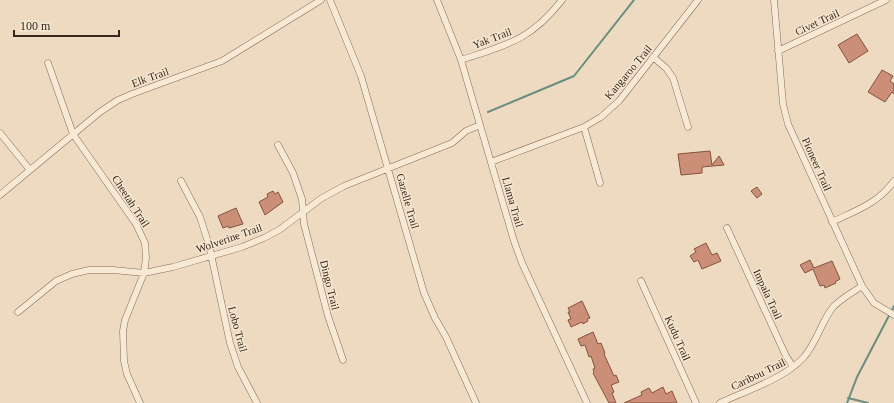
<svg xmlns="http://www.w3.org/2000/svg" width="894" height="403" viewBox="0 0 894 403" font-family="'Times New Roman',serif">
  <rect width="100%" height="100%" fill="#eddac1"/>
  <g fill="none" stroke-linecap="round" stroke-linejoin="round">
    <!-- stream -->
    <path stroke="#6b8d80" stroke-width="2" d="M 488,112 L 574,76 L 634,0
      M 848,398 L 868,403
      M 847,403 L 857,377 L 894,306"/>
  </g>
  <!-- building -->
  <path fill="#cb8f77" stroke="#85523f" d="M 857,34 L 868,51 L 849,63 L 838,45 Z
    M 882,70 L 893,76 L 890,81 L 894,84 L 894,94 L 892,92 L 885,102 L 868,92 Z
    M 710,151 L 712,165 L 719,156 L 724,165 L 702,167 L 702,173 L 681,175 L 678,154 Z
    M 757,187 L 762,194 L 757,198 L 751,191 Z
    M 273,191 L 275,194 L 278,192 L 283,202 L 265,215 L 259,202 L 268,197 L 267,194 Z
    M 236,208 L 243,224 L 229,228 L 228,226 L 223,228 L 218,216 Z
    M 706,243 L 712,255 L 717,253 L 721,261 L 702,269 L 698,260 L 694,262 L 690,256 L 696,252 L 694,249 Z
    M 810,260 L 814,268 L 832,261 L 840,279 L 835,282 L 836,283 L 825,288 L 824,285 L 820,286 L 813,269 L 805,273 L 800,265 Z
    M 582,301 L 590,318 L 587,319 L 588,321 L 583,324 L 582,322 L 571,327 L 568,320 L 571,319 L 568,312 L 570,312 L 568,308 Z
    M 593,332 L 598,344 L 601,343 L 605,353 L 604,354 L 614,376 L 616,375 L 619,382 L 611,385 L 614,392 L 612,393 L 616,403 L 609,403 L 593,373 L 594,372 L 593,369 L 595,368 L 591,356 L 589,357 L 585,345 L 581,346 L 578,339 Z
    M 663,387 L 666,394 L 672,391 L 677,403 L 624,403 L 642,395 L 641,392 L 649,388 L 652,393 Z"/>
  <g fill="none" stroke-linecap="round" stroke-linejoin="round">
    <!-- minor casing -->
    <g stroke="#866b59" stroke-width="7">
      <path id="minor" d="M 330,0 L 361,76 L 424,293 L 435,318 L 446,337 L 476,403
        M 437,0 L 461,60 L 514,241 L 522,263 L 587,403
        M 774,0 L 783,104 L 788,124 L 862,286 L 874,303 L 894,315
        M 778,51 L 886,0
        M 653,57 L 666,68 L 673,78 L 688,127
        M 461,60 C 507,45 531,40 562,0
        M 48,63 L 73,134 L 136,224 L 145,243 L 146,258 L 144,273 L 125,320 L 123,331 L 124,361 L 127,374 L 140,403
        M 584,127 L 600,183
        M 0,133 L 30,170
        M 278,145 L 293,173 L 302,199 L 304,224 L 328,316 L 343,360
        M 491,162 L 584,127 L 601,117 L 619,101 L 698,0
        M 181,181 L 200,217 L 209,245 L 230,343 L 238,367 L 257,403
        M 0,195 L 100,112 L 118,100 L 132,94 L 222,61 L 321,0
        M 832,222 C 857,210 877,204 894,181
        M 727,228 L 786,356 L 793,367
        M 641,281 L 696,403
        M 18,312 L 56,281 L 72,274 L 89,270 L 113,270 L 144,273 L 173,267 L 242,247 L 264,238 L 279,230 L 322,198 L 344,186 L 452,143 L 466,131 L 480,125
        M 720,403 C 745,391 784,379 803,358 C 817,343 821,321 834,306 C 842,298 853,292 862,286"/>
    </g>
    <!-- minor -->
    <use href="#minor" stroke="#f8e9d4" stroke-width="6"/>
  </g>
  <g text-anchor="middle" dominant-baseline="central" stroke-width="3" stroke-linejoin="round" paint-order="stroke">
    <!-- street labels -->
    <g font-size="11" fill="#36261d" stroke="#f5e6d0">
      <text transform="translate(817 22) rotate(-25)">Civet Trail</text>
      <text transform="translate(492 38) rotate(-21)">Yak Trail</text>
      <text transform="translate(628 72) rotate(-50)">Kangaroo Trail</text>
      <text transform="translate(150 77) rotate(-20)">Elk Trail</text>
      <text transform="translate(817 164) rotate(66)">Pioneer Trail</text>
      <text transform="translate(131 201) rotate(57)">Cheetah Trail</text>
      <text transform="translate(408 201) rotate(74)">Gazelle Trail</text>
      <text transform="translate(513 202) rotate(74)">Llama Trail</text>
      <text transform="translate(229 238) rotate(-19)">Wolverine Trail</text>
      <text transform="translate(330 285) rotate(76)">Dingo Trail</text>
      <text transform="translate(768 294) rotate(65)">Impala Trail</text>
      <text transform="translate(238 329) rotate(75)">Lobo Trail</text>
      <text transform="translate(678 338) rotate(66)">Kudu Trail</text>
      <text transform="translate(758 374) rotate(-26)">Caribou Trail</text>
    </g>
  </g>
  <!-- scale -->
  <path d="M14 30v6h105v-6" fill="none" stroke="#36261d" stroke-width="2"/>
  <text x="20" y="30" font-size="12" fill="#36261d" stroke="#f5e6d0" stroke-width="3" paint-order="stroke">100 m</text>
</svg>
